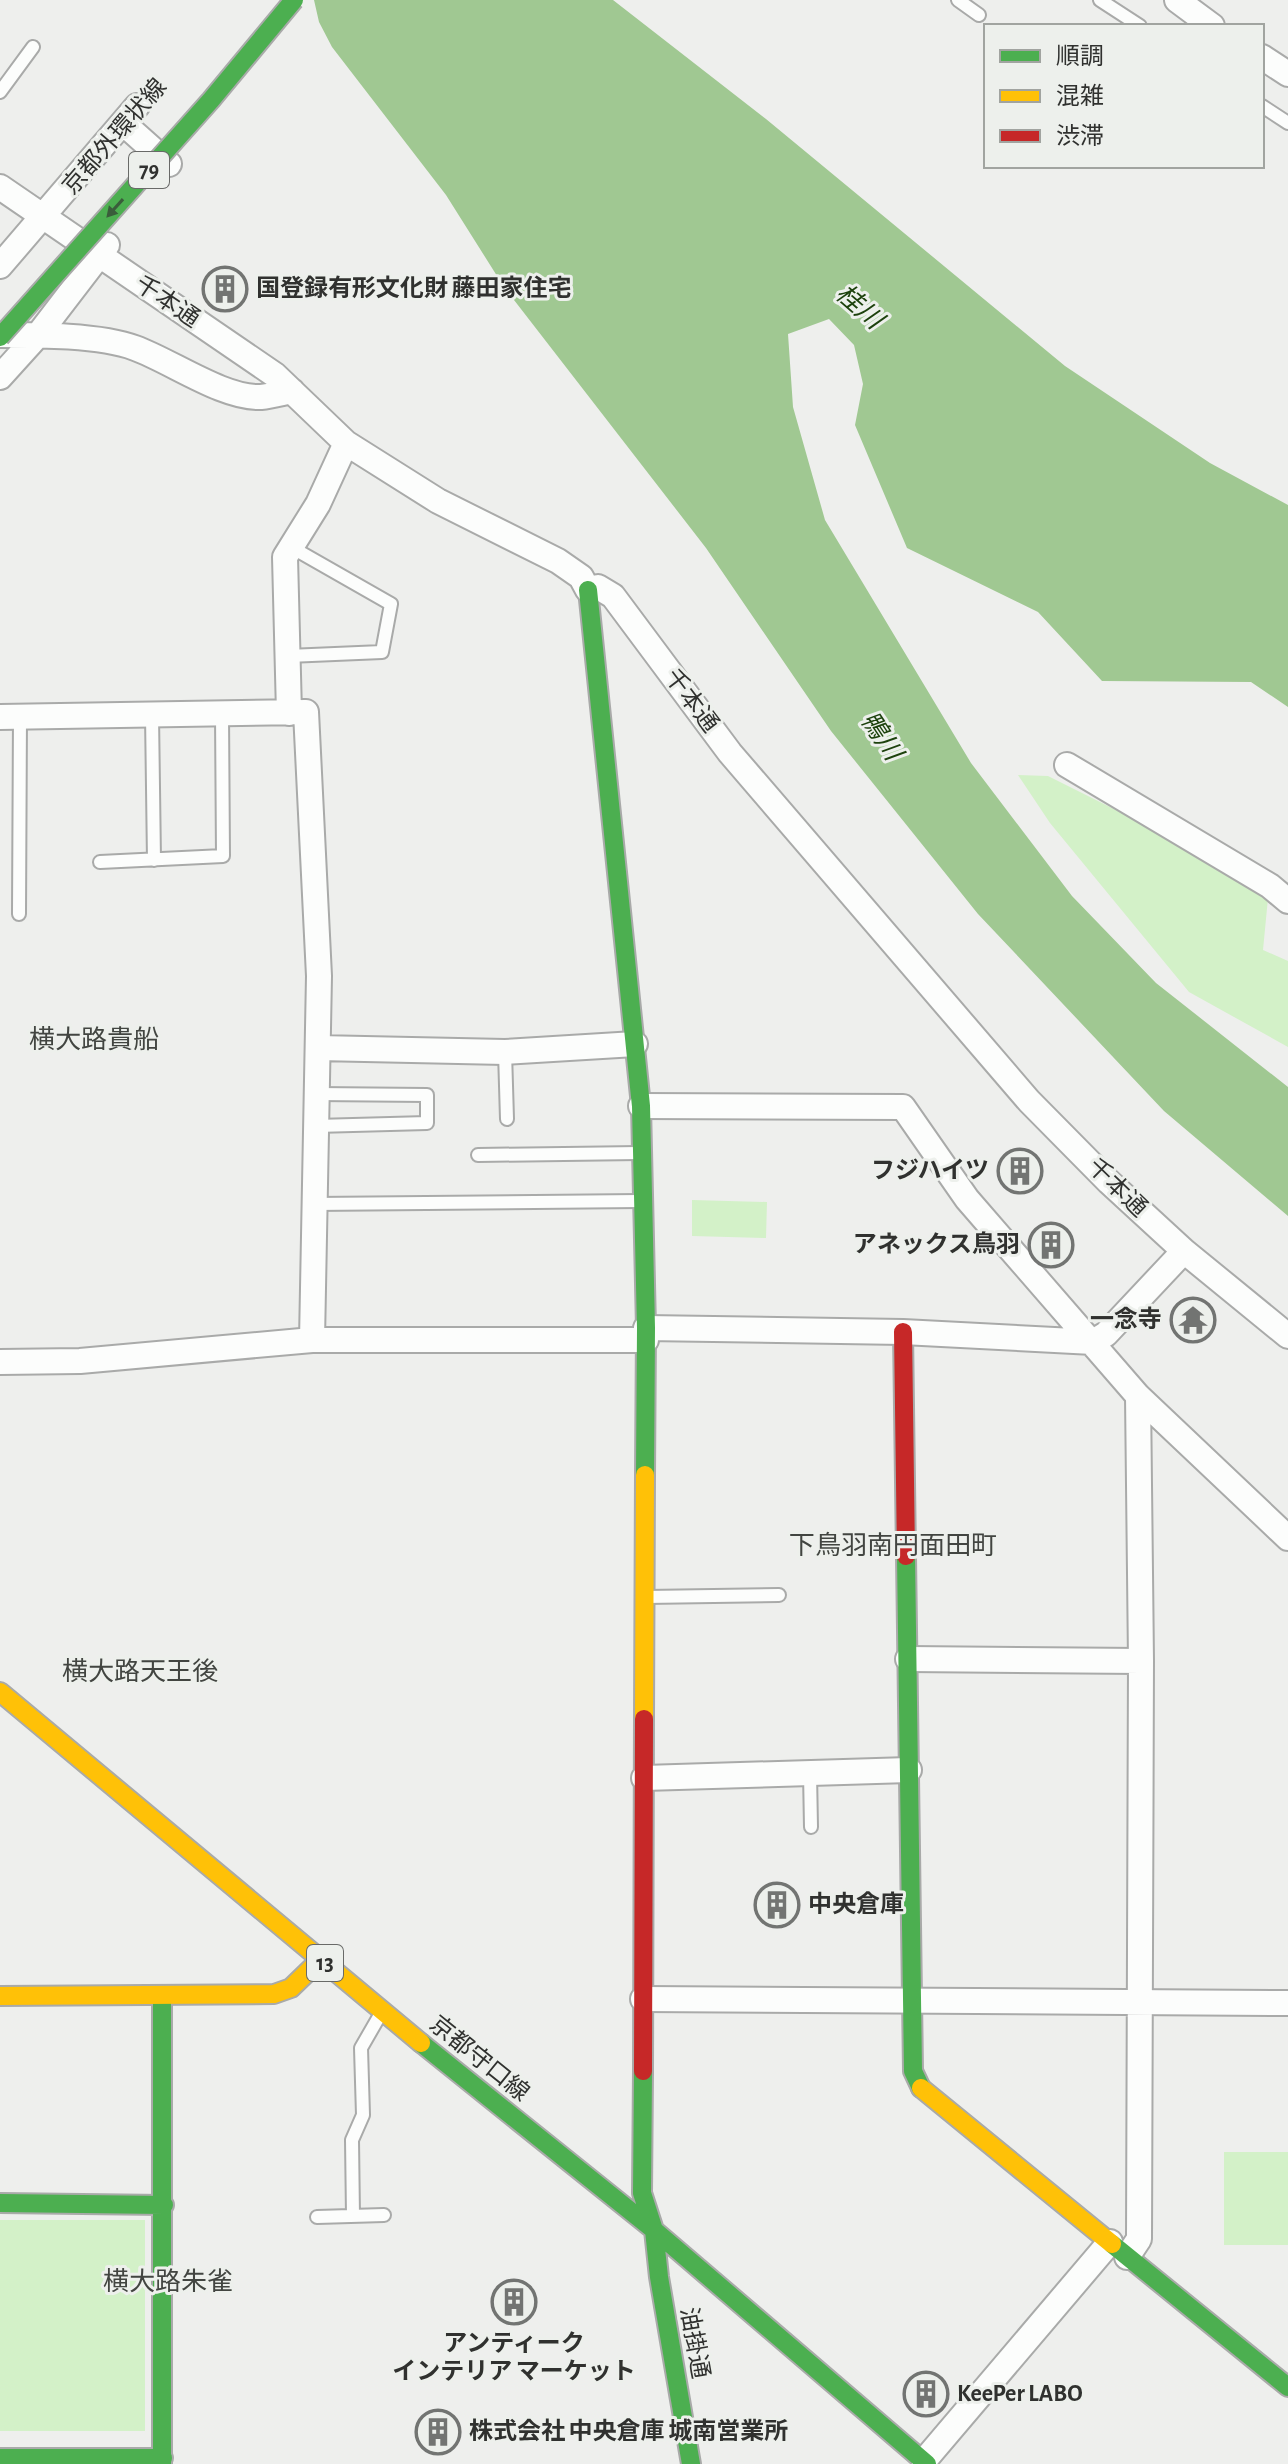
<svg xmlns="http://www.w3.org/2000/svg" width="1288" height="2464" viewBox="0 0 1288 2464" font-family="'Alegreya Sans','Noto Sans JP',sans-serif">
  <rect width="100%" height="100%" fill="#eeefed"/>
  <!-- green -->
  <path fill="#d3f1c8" d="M 1018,775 L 1048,776 L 1222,863 L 1268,898 L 1263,950 L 1288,961 L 1288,1047 L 1189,992 L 1050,823 Z
    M 692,1200 L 767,1202 L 766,1238 L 692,1236 Z
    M 1224,2152 L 1288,2152 L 1288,2245 L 1224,2245 Z
    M 0,2220 L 145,2220 L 145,2431 L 0,2431 Z"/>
  <!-- water -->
  <path fill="#a0c892" d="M 314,0 L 613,0 L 766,119 L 1065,366 L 1210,463 L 1288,505 L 1288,707 L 1251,682 L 1102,681 L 1038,612 L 907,548 L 855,425 L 863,384 L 854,345 L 829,319 L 788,334 L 793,407 L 825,520 L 971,763 L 1072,896 L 1156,983 L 1288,1087 L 1288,1216 L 1164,1111 L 978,914 L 831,731 L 706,548 L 504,287 L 446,195 L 332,47 L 319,22 Z"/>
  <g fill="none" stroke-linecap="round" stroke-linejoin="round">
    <!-- lane casing -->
    <g stroke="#a9aaa9" stroke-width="16">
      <path id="lane" d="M 958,0 L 979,15
        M 1100,0 L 1140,26
        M 0,92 L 33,47
        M 1262,106 L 1288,123
        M 288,656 L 382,652 L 391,604 L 291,547
        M 152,715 L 154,860
        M 100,862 L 223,856 L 222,714
        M 19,914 L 20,717
        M 505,1052 L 507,1119
        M 316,1126 L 427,1123 L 427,1095 L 316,1094
        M 478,1155 L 639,1153
        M 314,1204 L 640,1201
        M 646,1597 L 779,1595
        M 810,1773 L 811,1827
        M 353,2216 L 352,2140 L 363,2115 L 361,2048 L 380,2015
        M 317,2217 L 384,2215"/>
    </g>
    <!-- street casing -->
    <g stroke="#a9aaa9" stroke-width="28">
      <path id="street" d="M 1177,0 L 1212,26
        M 1262,57 L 1288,74
        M 123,123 L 169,164
        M 0,187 L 275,375 L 346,443 L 438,501 L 558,561 L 581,577 L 588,590 L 598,587 L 613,596 L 730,753 L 1029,1101 L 1109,1182 L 1184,1251 L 1288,1336
        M 0,266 L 137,106
        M 0,335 C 37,335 101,335 135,348 C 171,361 224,399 261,397 C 271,396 282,393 292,391
        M 0,377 L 38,335 L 107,245
        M 289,713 L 285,557 L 318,504 L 346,443
        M 0,717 L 306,712 L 319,976 L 312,1340
        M 1067,765 L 1270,886 L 1288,901
        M 318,1048 L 505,1052 L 635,1044
        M 641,1106 L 903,1107 L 967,1199 L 1138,1396 L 1288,1538
        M 646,1328 L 903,1332 L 1093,1342 L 1106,1334 L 1184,1251
        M 0,1362 L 80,1361 L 312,1340 L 646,1340
        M 908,1659 L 1141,1661
        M 644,1778 L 909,1770
        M 643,1999 L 1288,2003
        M 1127,2257 L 1139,2239 L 1141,1661 L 1138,1396
        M 924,2461 L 1110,2242"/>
    </g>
    <!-- fast casing -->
    <g stroke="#a9aaa9" stroke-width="22">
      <path id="fast" d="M 588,590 L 641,1106 L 646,1328 L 645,1475
        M 906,1556 L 913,2071 L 921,2088
        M 162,1996 L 162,2464
        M 421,2043 L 654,2230 L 927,2464
        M 643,2071 L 642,2193 L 654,2230 L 659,2277 L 691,2464
        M 0,2203 L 164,2205
        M 1112,2244 L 1288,2387
        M 0,2458 L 163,2458"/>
    </g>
    <!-- slow casing -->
    <g stroke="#a9aaa9" stroke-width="22">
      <path id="slow" d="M 0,1692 L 421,2043
        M 644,1719 L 645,1475
        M 0,1996 L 274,1994 L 291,1988 L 321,1959
        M 921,2088 L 1112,2244"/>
    </g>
    <!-- jam casing -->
    <g stroke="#a9aaa9" stroke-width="22">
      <path id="jam" d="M 903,1332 L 906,1556
        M 643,2071 L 644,1719"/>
    </g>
    <!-- lane -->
    <use href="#lane" stroke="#fcfdfc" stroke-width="12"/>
    <!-- street -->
    <use href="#street" stroke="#fcfdfc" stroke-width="24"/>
    <!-- fast -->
    <use href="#fast" stroke="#4caf50" stroke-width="18"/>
    <!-- slow -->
    <use href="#slow" stroke="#ffc107" stroke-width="18"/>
    <!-- jam -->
    <use href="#jam" stroke="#c62828" stroke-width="18"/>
    <!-- fast-bridge casing -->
    <g stroke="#a9aaa9" stroke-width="22" stroke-linecap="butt">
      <path id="fast-bridge" d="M 0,337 L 211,100 L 294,0"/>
    </g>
    <!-- fast-bridge -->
    <use href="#fast-bridge" stroke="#4caf50" stroke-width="18"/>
  </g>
  <!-- one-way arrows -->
  <defs><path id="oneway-solid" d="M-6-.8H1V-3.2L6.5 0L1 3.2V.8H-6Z" transform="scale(2)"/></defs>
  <use fill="#3a5d3b" href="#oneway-solid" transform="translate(115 208) rotate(132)"/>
  <!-- icons -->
  <defs>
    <g id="building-ring" transform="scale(2.3)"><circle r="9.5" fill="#edf0ec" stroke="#727472" stroke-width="1.5"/><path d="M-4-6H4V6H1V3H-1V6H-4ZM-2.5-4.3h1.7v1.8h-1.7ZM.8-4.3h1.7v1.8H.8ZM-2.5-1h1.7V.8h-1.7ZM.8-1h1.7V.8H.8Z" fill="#727472"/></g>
    <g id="temple-ring" transform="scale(2.3)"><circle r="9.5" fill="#edf0ec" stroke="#727472" stroke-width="1.5"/><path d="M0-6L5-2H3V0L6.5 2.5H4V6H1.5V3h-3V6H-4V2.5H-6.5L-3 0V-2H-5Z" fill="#727472"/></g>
  </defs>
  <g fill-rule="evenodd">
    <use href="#building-ring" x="225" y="289"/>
    <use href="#building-ring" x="1020" y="1171"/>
    <use href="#building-ring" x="1051" y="1245"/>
    <use href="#temple-ring" x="1193" y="1320"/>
    <use href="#building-ring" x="777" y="1905"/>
    <use href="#building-ring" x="514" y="2302"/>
    <use href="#building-ring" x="926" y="2394"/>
    <use href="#building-ring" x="438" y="2432"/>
  </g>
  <g text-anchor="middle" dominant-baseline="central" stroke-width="6" stroke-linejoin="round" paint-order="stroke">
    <!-- shield labels -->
    <g fill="#edf0ec" stroke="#696a68" stroke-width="2">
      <rect x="129" y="152" width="40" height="36" rx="6"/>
      <rect x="307" y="1945" width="36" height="36" rx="6"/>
    </g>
    <g font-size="22" font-weight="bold" fill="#30312f">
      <text x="149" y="170">79</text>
      <text x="325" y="1963">13</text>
    </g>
    <!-- street labels -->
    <g font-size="24" fill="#30312f" stroke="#edf0ec">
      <text transform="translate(115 137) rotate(-49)">京都外環状線</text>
      <text transform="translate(167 302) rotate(34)">千本通</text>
      <text transform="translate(691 701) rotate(53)">千本通</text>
      <text transform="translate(1117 1188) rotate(44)">千本通</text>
      <text transform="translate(479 2059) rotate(39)">京都守口線</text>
      <text transform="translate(694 2343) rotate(80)">油掛通</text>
    </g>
    <!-- poi labels -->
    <g font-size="24" font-weight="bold" fill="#30312f" stroke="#edf0ec" text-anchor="start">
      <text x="256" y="289">国登録有形文化財 藤田家住宅</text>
      <text x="989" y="1171" text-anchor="end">フジハイツ</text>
      <text x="1020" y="1245" text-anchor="end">アネックス鳥羽</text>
      <text x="1162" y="1320" text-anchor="end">一念寺</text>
      <text x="808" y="1905">中央倉庫</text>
      <text x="514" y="2344" text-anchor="middle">アンティーク<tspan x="514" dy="28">インテリア マーケット</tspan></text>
      <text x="957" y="2394">KeePer LABO</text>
      <text x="469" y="2432">株式会社 中央倉庫 城南営業所</text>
    </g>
    <!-- water labels -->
    <g font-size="26" font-style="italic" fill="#1d420d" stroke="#edf0ec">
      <text transform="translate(859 307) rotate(41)">桂川</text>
      <text transform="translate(881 736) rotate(56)">鴨川</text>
    </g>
    <!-- neighbourhood labels -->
    <g font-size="26" fill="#424541" stroke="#edf0ec">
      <text x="94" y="1040">横大路貴船</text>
      <text x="893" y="1546">下鳥羽南円面田町</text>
      <text x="140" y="1672">横大路天王後</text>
      <text x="168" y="2282">横大路朱雀</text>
    </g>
  </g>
  <!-- legend -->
  <rect x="984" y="24" width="280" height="144" fill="#edf0ec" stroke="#a1a4a0" stroke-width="2"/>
  <rect x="1000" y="50" width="40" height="12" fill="#4caf50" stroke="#a1a4a0" stroke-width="2"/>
  <text x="1056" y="64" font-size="24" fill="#30312f">順調</text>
  <rect x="1000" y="90" width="40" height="12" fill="#ffc107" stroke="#a1a4a0" stroke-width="2"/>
  <text x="1056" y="104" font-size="24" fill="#30312f">混雑</text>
  <rect x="1000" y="130" width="40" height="12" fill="#c62828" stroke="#a1a4a0" stroke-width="2"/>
  <text x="1056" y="144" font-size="24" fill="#30312f">渋滞</text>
</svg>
